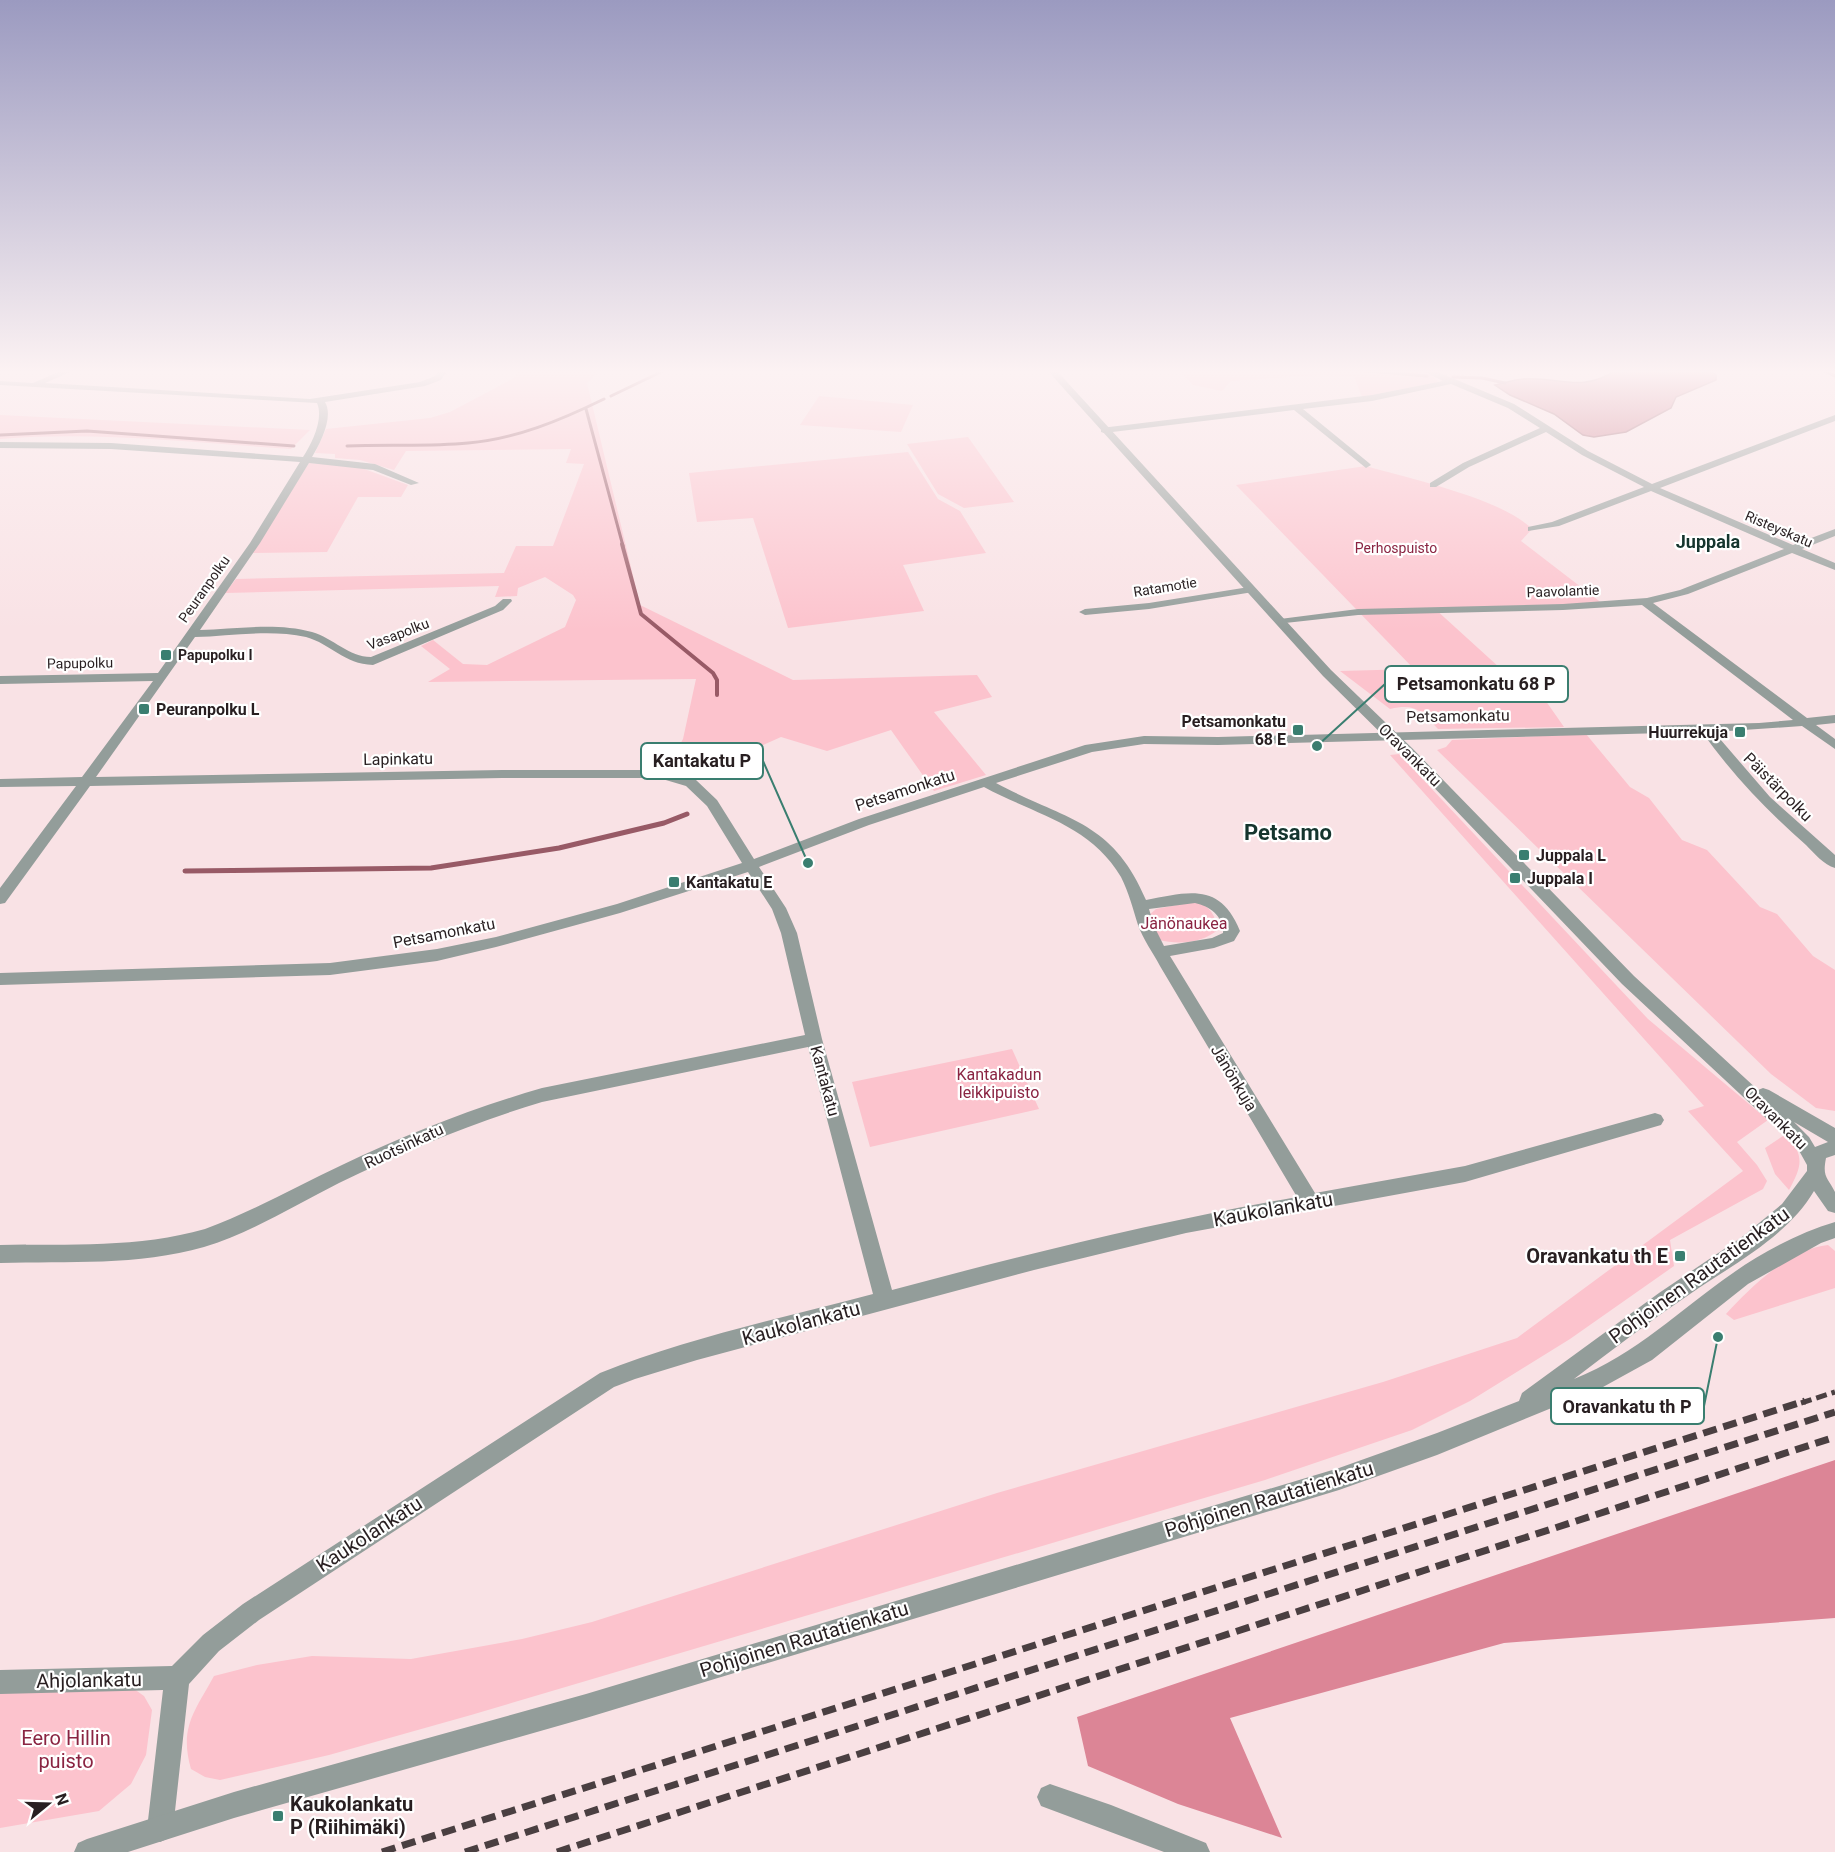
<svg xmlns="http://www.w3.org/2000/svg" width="1835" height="1852" viewBox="0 0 1835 1852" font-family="Roboto,sans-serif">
  <rect width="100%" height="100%" fill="#f9e2e5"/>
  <!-- green -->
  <path fill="#fcc3cd" d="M 519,370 L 601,370 L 587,383 L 640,605 L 793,680 L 977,675 L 992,697 L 934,712 L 986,775 L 934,791 L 891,730 L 827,751 L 781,737 L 693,776 L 667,769 L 683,739 L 696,679 L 428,682 L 450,669 L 421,646 L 433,640 L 463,664 L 487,665 L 565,627 L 576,600 L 573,595 L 545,577 L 518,588 L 517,596 L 495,597 L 499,586 L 225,593 L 236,579 L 504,573 L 516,546 L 553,546 L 584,464 L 566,463 L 571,449 L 406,451 L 394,470 L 360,460 L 335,458 L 335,454 L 315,453 L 326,429 L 430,418 L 450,412 L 514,378 Z
    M 1169,370 L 1418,370 L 1432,375 L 1438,382 L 1362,397 L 1354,376 L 1320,375 L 1231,381 L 1222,391 L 1193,385 L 1180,372 Z
    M 819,396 L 913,405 L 901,432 L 800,425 Z
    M 0,415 L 310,430 L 291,449 C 195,443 96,431 0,439 Z
    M 968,437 L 1014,502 L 964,508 L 938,494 L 907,444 Z
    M 908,452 L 938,499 L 960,511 L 986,553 L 903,565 L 924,611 L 788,628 L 753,518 L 697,522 L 689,473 Z
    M 309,463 L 356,466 L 408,485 L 401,497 L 358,497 L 327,552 L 252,553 Z
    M 1366,466 C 1410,479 1501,498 1532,529 L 1521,541 L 1603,604 L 1434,608 L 1500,668 L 1522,667 L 1564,727 L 1438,729 C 1421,711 1416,703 1390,709 L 1340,671 L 1414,669 L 1236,485 Z
    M 1586,734 L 1630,787 L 1649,798 L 1682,840 L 1707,850 L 1760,907 L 1777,914 L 1813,956 L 1835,970 L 1835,1111 L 1816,1108 L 1771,1074 L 1437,750 L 1446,747 L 1452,740 Z
    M 1399,754 L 1648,1019 L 1768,1120 L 1737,1142 L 1757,1165 L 1767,1181 L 1763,1189 L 1670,1240 L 1674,1266 L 1570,1339 L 1470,1401 L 1412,1430 L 1265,1480 L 471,1715 L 329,1755 L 220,1780 L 205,1777 L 191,1769 C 179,1727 195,1711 214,1676 L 257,1665 L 312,1656 L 411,1659 L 522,1639 L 592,1622 L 997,1493 L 1383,1382 L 1517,1338 L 1743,1171 L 1688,1111 L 1704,1106 L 1390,755 Z
    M 1192,902 C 1209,903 1214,914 1219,929 C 1203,943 1179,945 1159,940 L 1148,916 L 1156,909 Z
    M 1012,1049 L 1039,1109 L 870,1147 L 852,1082 Z
    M 1786,1134 C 1805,1156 1802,1166 1789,1190 L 1775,1174 L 1765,1148 Z
    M 1828,1245 L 1835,1251 L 1835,1288 L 1734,1320 L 1726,1314 C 1752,1286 1789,1249 1828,1245 Z
    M 0,1684 L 127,1684 L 144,1696 L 152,1710 L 146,1755 L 131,1784 L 99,1811 L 0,1828 Z"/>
  <!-- forest -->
  <path fill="#dc8596" d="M 1835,1460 L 1835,1618 L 1504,1643 L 1230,1718 L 1282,1838 L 1178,1804 L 1088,1766 L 1077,1717 Z"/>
  <!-- water -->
  <path fill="#c87384" stroke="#985a66" stroke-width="1.5" d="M 1617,370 L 1708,370 L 1716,375 L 1716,380 L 1676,397 L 1671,408 L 1626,432 L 1594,437 L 1583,435 L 1554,414 L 1510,395 L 1495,385 C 1504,383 1513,380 1523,379 C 1560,376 1578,394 1617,370 Z"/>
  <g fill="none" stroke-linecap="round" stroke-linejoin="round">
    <!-- stream-far2 -->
    <path stroke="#985a66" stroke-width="3" d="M 1204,370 L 1257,370
      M 1357,370 L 1427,376
      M 1822,370 L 1835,376
      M 1453,377 L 1482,378 L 1505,383
      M 611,396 L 665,370
      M 586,409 L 623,546
      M 0,435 L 87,431 L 294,446
      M 347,446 C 387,444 428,447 468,443 C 516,439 561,420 604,399"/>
    <!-- stream-far1 -->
    <path stroke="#985a66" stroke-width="4" d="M 622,544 L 641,614 L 713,673 L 717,680 L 717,695"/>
    <!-- stream -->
    <path stroke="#985a66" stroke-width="5" d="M 185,871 L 431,868 L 559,848 L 664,823 L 687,814"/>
    <!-- minor -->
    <path fill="#939d9a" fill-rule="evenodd" d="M 63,370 L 75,370 L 45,383 L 310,399 L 420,382 L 435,376 L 440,370 L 448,370 L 441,380 L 425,386 L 325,402 C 334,417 320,444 312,457 L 375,464 L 419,483 L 411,485 L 373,470 L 309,463 L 260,543 L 200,630 C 236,629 276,622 312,632 C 333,638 349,657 371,657 L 495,606 L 503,599 L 511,599 L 512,601 L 503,610 L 373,665 C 344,664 331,644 306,637 C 270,629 231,636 195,637 L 96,777 L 502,770 L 660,770 L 696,780 L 717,800 L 754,859 L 859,819 L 1085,745 L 1144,736 L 1218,737 L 1759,723 L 1793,720 L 1642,605 L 1563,610 L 1358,615 L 1276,624 L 1276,620 L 1280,619 L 1358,609 L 1563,604 L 1647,598 L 1680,590 L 1784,549 L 1651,491 L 1559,526 L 1528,531 L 1528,527 L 1552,522 L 1644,487 L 1582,455 L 1546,432 L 1469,467 L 1436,487 L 1430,487 L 1430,483 L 1463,463 L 1540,428 L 1508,408 L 1451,384 L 1372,401 L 1303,409 L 1369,463 L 1371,465 L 1366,468 L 1294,410 L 1104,433 L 1101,432 L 1101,428 L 1372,395 L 1443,381 L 1421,370 L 1433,370 L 1514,404 L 1588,451 L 1652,484 L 1835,415 L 1835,421 L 1660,488 L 1793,545 L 1835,529 L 1835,536 L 1802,549 L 1835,563 L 1835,570 L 1792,553 L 1688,594 L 1653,603 L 1807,718 L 1835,715 L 1835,723 L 1816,725 L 1835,739 L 1835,749 L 1802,726 L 1714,732 L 1770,797 L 1835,855 L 1835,868 C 1824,865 1814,853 1806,845 C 1767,811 1732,774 1702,732 L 1218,745 L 1144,744 L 1092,752 L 996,783 C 1064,820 1112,819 1146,900 C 1189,892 1220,882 1240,931 L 1234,941 L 1214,948 L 1170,956 L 1315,1193 L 1465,1166 L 1655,1113 L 1661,1115 L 1664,1120 L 1661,1125 L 1465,1182 L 1186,1233 L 1034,1270 L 697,1360 L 635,1379 L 614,1387 L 259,1620 L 219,1651 L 189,1684 L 173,1829 L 169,1838 L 160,1842 L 151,1838 L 147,1829 L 163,1690 L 0,1694 L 0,1670 L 172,1666 L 203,1635 L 243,1604 L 600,1373 C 688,1338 782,1318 873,1294 L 808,1047 L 542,1102 C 472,1123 405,1151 339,1183 C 295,1205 251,1233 204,1247 C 138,1266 68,1261 0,1263 L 0,1245 C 69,1244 139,1248 205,1229 C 252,1212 297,1186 342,1165 C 407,1134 473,1108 542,1088 L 805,1035 L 781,933 L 772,909 L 748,872 L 620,913 L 496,947 L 437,961 L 330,975 L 0,985 L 0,973 L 330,963 L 437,949 L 496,937 L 617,904 L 742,863 L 707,806 L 686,786 L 659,778 L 502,778 L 90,786 L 5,903 L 0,904 L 0,888 L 76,786 L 0,787 L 0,779 L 82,777 L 153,681 L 0,684 L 0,676 L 158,673 L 250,543 L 300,462 L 111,449 L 0,448 L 0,442 L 111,443 L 303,457 C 312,443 324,419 317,403 L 0,385 L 0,381 L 33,383 ZM 984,787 C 1033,814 1090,824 1121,877 C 1129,893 1133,909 1138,925 C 1143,939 1153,953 1160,966 L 1297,1197 C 1160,1221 1026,1254 892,1290 L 822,1039 L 797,933 L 786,908 L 759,867 L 869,825 ZM 1195,903 C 1210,906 1224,917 1223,933 L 1212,938 L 1164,946 L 1154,926 L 1149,909 Z
      M 1249,587 L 1254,590 L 1253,592 L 1149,609 L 1085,615 L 1079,612 L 1085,609 L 1149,603 Z
      M 1050,1784 L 1111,1805 L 1206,1843 L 1210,1852 L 1164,1852 L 1041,1806 L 1037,1797 L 1041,1788 Z"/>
    <!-- tertiary -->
    <path fill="#939d9a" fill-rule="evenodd" d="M 1047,370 L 1056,370 L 1331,670 L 1412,748 L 1634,976 L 1758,1090 L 1763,1088 L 1769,1090 L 1835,1128 L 1835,1155 L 1826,1158 C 1822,1178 1828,1177 1835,1192 C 1835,1197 1835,1207 1835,1213 L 1828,1211 L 1814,1191 C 1787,1237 1732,1265 1690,1294 C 1650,1321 1612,1350 1574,1379 C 1637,1354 1679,1310 1733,1273 C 1762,1252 1801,1232 1835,1222 L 1835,1238 L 1821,1243 L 1748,1284 L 1652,1360 L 1603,1387 L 1437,1455 L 1339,1490 L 586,1718 L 234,1818 L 128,1852 L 74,1852 L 78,1843 L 87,1839 L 234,1792 L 586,1694 L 1339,1468 L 1437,1433 L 1519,1401 L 1522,1393 L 1659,1293 L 1742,1237 L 1782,1204 L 1807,1171 L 1807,1165 L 1797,1147 L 1622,984 L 1402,754 L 1323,676 ZM 1794,1122 L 1828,1142 L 1815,1147 L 1809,1137 Z"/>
    <!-- rail-far1 -->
    <path stroke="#4a3f41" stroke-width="5" stroke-dasharray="11 5" stroke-linecap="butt" d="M 1801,1403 L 1835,1392"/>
    <!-- rail -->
    <path stroke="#4a3f41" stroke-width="7" stroke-dasharray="14 7" stroke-linecap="butt" d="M 382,1852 L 1805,1401
      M 465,1852 L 1835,1412
      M 557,1852 L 1835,1437"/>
  </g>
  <!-- sky -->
  <linearGradient id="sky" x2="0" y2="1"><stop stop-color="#9b9ac0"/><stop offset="0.59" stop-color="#fcf2f3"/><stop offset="1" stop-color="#fcf2f3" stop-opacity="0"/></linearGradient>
  <rect width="1835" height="630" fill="url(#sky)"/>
  <!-- markers -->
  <g fill="#3a7e70" stroke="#fff" stroke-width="2">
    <rect x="160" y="649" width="12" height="12" rx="3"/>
    <rect x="138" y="703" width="12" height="12" rx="3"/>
    <rect x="1292" y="724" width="12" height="12" rx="3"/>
    <rect x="1734" y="726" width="12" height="12" rx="3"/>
    <rect x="1518" y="849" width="12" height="12" rx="3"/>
    <rect x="1509" y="872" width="12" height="12" rx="3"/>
    <rect x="668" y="876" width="12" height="12" rx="3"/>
    <rect x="1674" y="1250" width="12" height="12" rx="3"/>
    <rect x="272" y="1810" width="12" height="12" rx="3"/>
  </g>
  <g text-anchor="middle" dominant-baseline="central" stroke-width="4.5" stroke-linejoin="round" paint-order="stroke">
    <!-- far-street labels -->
    <g font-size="14" fill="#281f21" stroke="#fff">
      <text transform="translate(1779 529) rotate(23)">Risteyskatu</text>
      <text transform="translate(1165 587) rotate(-9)">Ratamotie</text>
      <text transform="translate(204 589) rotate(-55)">Peuranpolku</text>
      <text transform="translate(1563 591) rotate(-2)">Paavolantie</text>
      <text transform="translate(398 634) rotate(-21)">Vasapolku</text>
      <text transform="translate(80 663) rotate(-1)">Papupolku</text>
    </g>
    <!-- far-park labels -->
    <g font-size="14" fill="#8a2442" stroke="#fff">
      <text x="1396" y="548">Perhospuisto</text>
    </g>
    <!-- far-poi labels -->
    <g font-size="14" font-weight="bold" fill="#281f21" stroke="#fff" text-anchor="start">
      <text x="178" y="655">Papupolku I</text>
    </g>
    <!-- poi labels -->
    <g font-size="16" font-weight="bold" fill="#281f21" stroke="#fff" text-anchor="start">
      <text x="156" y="709">Peuranpolku L</text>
      <text x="1286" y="721" text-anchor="end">Petsamonkatu<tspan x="1286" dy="18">68 E</tspan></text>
      <text x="1728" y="732" text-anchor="end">Huurrekuja</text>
      <text x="1536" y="855">Juppala L</text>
      <text x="1527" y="878">Juppala I</text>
      <text x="686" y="882">Kantakatu E</text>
    </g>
    <!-- street labels -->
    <g font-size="16" fill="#281f21" stroke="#fff">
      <text transform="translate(1458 716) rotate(-1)">Petsamonkatu</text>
      <text transform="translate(1410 755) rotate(45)">Oravankatu</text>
      <text transform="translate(398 759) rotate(-1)">Lapinkatu</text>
      <text transform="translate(1778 787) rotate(45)">Päistärpolku</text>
      <text transform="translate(905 790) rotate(-18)">Petsamonkatu</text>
      <text transform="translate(444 933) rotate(-11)">Petsamonkatu</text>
      <text transform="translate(1234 1078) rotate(59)">Jänönkuja</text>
      <text transform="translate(825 1081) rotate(75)">Kantakatu</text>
      <text transform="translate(1776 1118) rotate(45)">Oravankatu</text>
      <text transform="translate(404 1146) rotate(-25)">Ruotsinkatu</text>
    </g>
    <!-- park labels -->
    <g font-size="16" fill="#8a2442" stroke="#fff">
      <text x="1184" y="923">Jänönaukea</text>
      <text x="999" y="1074">Kantakadun<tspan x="999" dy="18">leikkipuisto</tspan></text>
    </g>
    <!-- far-district labels -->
    <g font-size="18" font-weight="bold" fill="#15352e" stroke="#fff">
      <text x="1708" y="541">Juppala</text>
    </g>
    <!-- near-street labels -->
    <g font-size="20" fill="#281f21" stroke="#fff">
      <text transform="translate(1273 1209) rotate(-10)">Kaukolankatu</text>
      <text transform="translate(1699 1275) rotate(-36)">Pohjoinen Rautatienkatu</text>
      <text transform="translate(801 1323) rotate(-15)">Kaukolankatu</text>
      <text transform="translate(1269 1499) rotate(-17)">Pohjoinen Rautatienkatu</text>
      <text transform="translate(369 1534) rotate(-33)">Kaukolankatu</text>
      <text transform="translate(804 1639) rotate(-17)">Pohjoinen Rautatienkatu</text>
      <text transform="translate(89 1680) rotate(-1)">Ahjolankatu</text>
    </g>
    <!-- near-poi labels -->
    <g font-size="20" font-weight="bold" fill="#281f21" stroke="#fff" text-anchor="end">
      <text x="1668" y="1256">Oravankatu th E</text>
      <text x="290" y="1804" text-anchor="start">Kaukolankatu<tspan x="290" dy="23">P (Riihimäki)</tspan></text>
    </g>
    <!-- near-park labels -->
    <g font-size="20" fill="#8a2442" stroke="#fff">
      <text x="66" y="1738">Eero Hillin<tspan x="66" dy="23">puisto</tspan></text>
    </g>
    <!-- district labels -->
    <g font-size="22" font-weight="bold" fill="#15352e" stroke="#fff">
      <text x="1288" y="832">Petsamo</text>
    </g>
  </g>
  <!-- callouts -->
  <path fill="none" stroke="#3a7e70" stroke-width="2" d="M1317 746L1385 684M808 863L763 761M1718 1337L1704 1406"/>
  <g fill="#3a7e70" stroke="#fff" stroke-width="2">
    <circle cx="1317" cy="746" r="6"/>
    <circle cx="808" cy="863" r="6"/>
    <circle cx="1718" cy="1337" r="6"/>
  </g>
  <g fill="#fff" stroke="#3a7e70" stroke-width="2">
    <rect x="1385" y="666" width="183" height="36" rx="6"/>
    <rect x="641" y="743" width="122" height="36" rx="6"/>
    <rect x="1551" y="1388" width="153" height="36" rx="6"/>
  </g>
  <g font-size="18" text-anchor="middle" font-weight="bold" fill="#281f21">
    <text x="1476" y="690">Petsamonkatu 68 P</text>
    <text x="702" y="767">Kantakatu P</text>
    <text x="1627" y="1413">Oravankatu th P</text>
  </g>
  <!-- north arrow -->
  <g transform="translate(48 1804) rotate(71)" stroke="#ffffff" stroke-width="4.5" paint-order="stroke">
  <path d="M0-4.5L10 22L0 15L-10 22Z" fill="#281f21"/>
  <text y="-9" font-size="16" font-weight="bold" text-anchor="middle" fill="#281f21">N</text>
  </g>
</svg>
